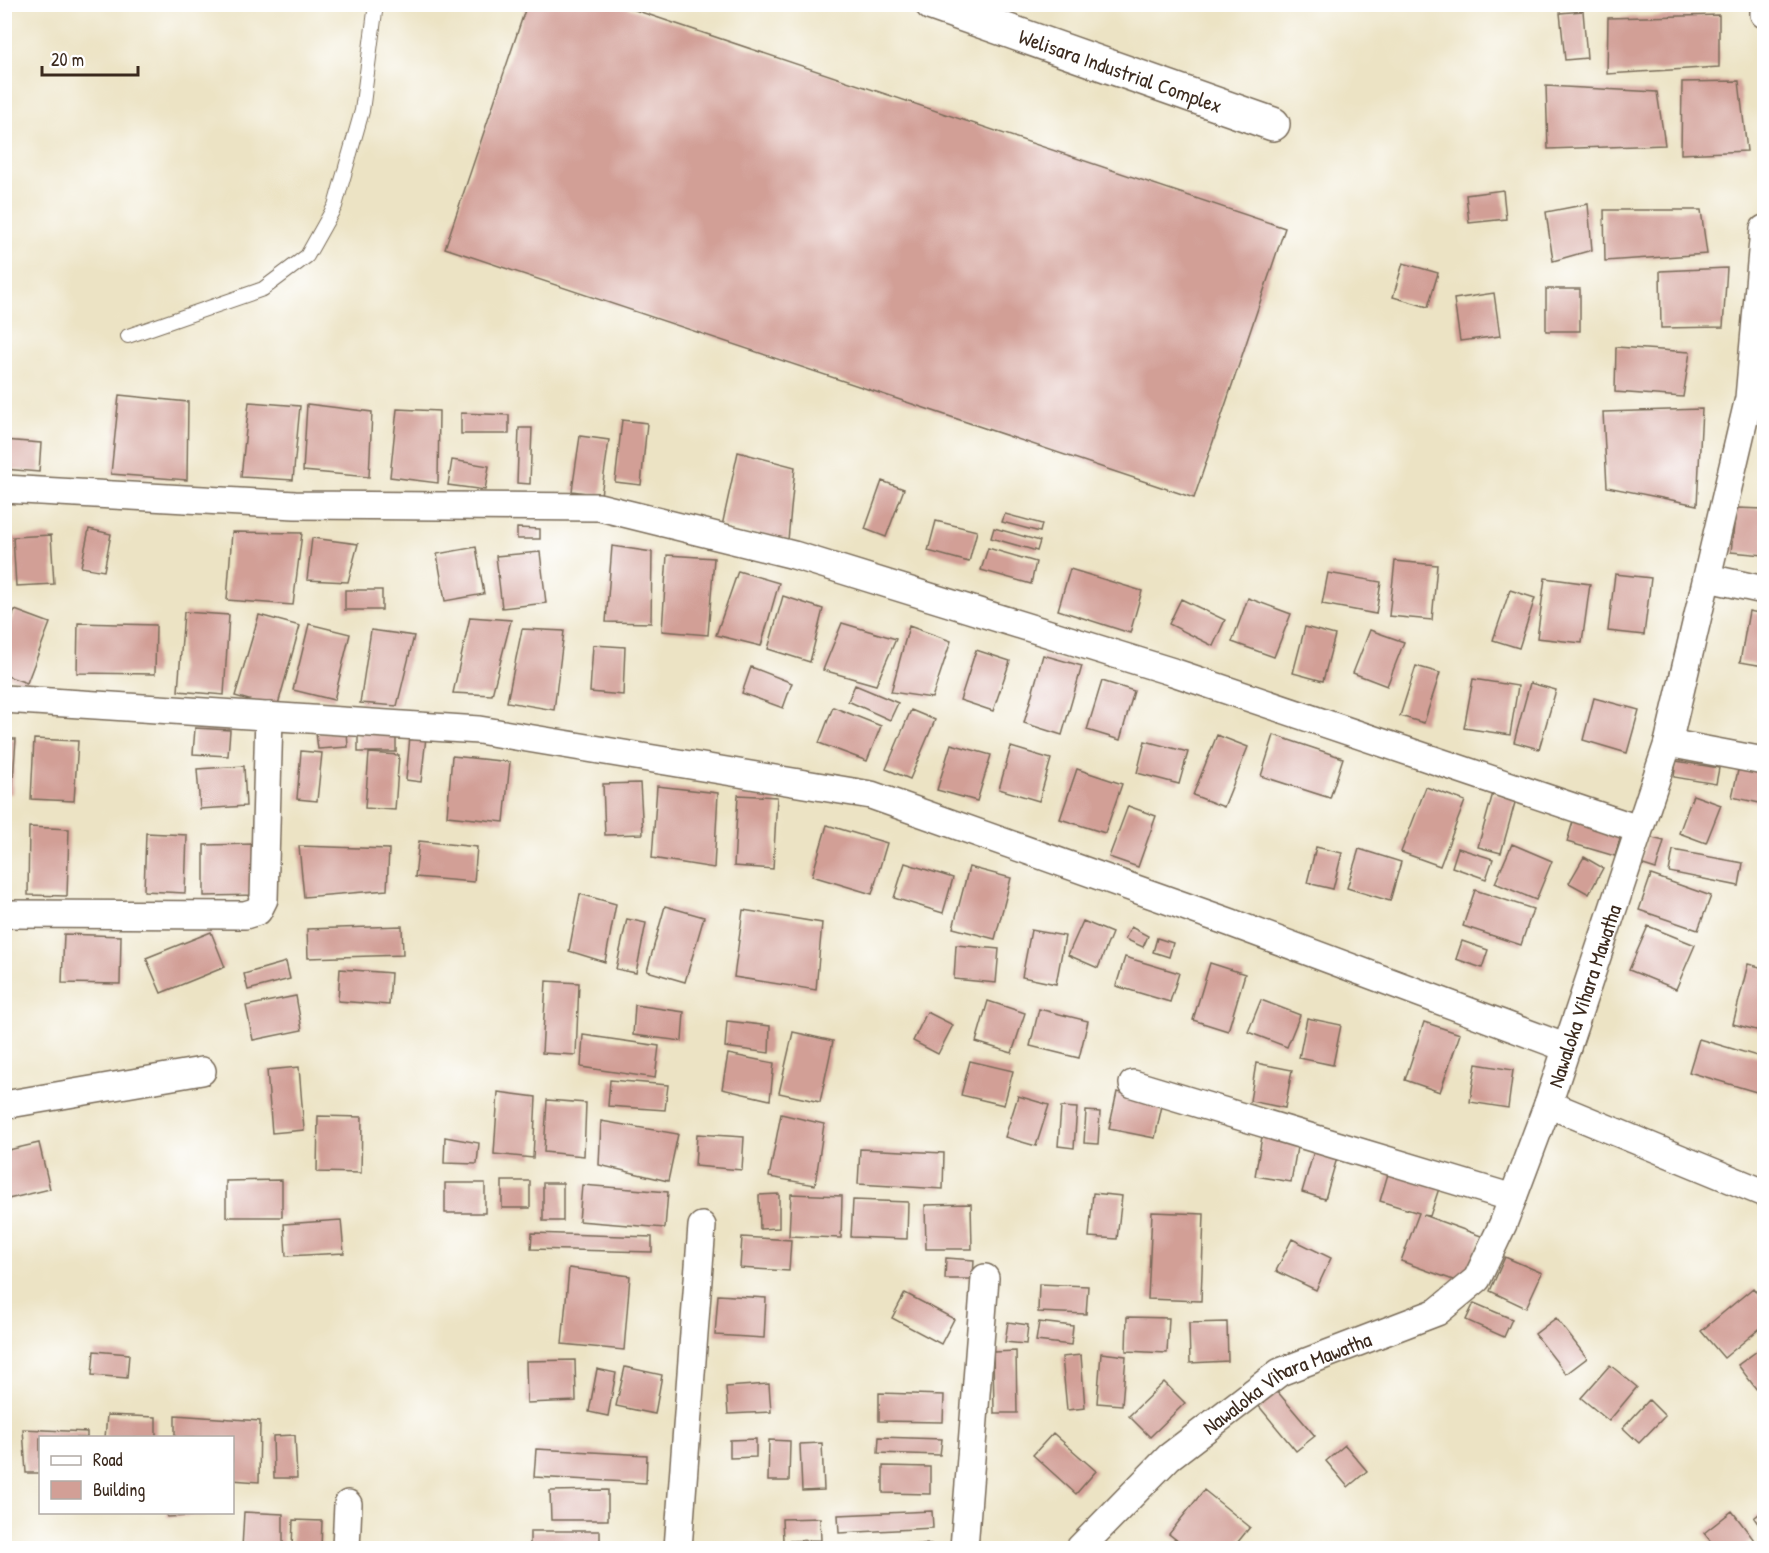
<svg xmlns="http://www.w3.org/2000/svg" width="1769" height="1553" viewBox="0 0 1769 1553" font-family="'Patrick Hand',sans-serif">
  <rect width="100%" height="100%" fill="#fff"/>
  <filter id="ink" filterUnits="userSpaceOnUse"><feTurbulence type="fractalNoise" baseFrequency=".0167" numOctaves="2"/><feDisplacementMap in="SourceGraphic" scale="12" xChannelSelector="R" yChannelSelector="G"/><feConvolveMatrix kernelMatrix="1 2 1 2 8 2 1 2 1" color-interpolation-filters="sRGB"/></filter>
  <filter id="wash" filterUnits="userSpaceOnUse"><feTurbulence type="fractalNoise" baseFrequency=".008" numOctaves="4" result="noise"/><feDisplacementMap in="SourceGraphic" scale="24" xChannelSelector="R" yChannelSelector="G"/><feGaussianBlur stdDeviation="1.35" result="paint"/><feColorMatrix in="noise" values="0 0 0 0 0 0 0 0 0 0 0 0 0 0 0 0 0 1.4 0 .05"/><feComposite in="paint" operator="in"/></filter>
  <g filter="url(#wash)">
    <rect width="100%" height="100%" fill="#ece3c4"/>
    <g id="blocks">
      <!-- building -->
      <path fill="#d29f96" d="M 527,4 L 617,4 L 1285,228 L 1194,498 L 445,248 Z
        M 1583,11 L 1587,58 L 1565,60 L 1560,13 Z
        M 1719,15 L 1719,67 L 1607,74 L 1608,18 Z
        M 1739,81 L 1747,151 L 1681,154 L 1682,82 Z
        M 1546,86 L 1657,92 L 1665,145 L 1548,149 Z
        M 1503,190 L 1506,219 L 1469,223 L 1466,195 Z
        M 1588,204 L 1592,250 L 1553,261 L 1546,212 Z
        M 1604,210 L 1701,210 L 1707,254 L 1605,261 Z
        M 1403,263 L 1438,273 L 1428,307 L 1393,297 Z
        M 1727,268 L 1723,327 L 1661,328 L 1660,271 Z
        M 1546,289 L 1580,289 L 1580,331 L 1546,331 Z
        M 1494,293 L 1500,336 L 1460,341 L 1454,299 Z
        M 1616,347 L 1690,352 L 1683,397 L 1615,392 Z
        M 119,395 L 188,402 L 187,480 L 111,474 Z
        M 249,402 L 300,406 L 293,480 L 241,477 Z
        M 307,404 L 372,412 L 369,477 L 303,471 Z
        M 397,409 L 439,411 L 438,483 L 390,477 Z
        M 1702,409 L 1697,505 L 1607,487 L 1603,412 Z
        M 461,413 L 509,415 L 509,434 L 461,434 Z
        M 622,420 L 647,423 L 641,485 L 615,482 Z
        M 519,428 L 532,428 L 530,484 L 517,483 Z
        M 580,436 L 609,440 L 601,495 L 572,491 Z
        M 4,440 L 41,443 L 39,472 L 4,469 Z
        M 738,452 L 795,467 L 788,540 L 722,526 Z
        M 452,460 L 489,466 L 485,490 L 448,485 Z
        M 882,481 L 904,489 L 886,537 L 865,529 Z
        M 1736,508 L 1764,509 L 1764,555 L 1731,552 Z
        M 1005,514 L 1042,524 L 1040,532 L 1002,522 Z
        M 936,521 L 977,531 L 969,562 L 928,551 Z
        M 517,528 L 540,529 L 540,539 L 517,539 Z
        M 994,528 L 1040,541 L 1037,551 L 991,538 Z
        M 89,529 L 111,534 L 104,571 L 81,567 Z
        M 232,532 L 302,533 L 293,605 L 227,600 Z
        M 51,535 L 54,584 L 16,586 L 13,537 Z
        M 312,538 L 358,544 L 348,582 L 307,580 Z
        M 612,546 L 652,552 L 651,623 L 606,622 Z
        M 476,547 L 484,594 L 445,601 L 437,554 Z
        M 988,548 L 1036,562 L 1031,584 L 981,570 Z
        M 540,552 L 546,603 L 502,608 L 496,556 Z
        M 667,555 L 714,558 L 708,635 L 662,631 Z
        M 1395,561 L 1437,565 L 1432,620 L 1389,616 Z
        M 1070,569 L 1142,591 L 1130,633 L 1058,610 Z
        M 738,571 L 779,583 L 761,646 L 716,635 Z
        M 1328,573 L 1381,582 L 1376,614 L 1322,604 Z
        M 1615,574 L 1651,578 L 1644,635 L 1608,631 Z
        M 1545,578 L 1590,584 L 1582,643 L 1537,638 Z
        M 345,590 L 382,590 L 382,610 L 345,610 Z
        M 1510,590 L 1535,598 L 1519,648 L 1493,640 Z
        M 783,596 L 823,609 L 810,662 L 768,649 Z
        M 1248,598 L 1291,614 L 1274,657 L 1232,642 Z
        M 1181,599 L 1225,620 L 1213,646 L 1169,624 Z
        M 15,610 L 50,623 L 27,683 L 4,675 L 4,638 Z
        M 1749,611 L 1764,614 L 1764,666 L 1740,662 Z
        M 184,612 L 229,615 L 224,695 L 178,691 Z
        M 259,615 L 300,626 L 277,708 L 235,696 Z
        M 470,617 L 511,620 L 492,695 L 453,693 Z
        M 78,623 L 156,625 L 155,674 L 77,673 Z
        M 842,623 L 896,639 L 876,685 L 823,670 Z
        M 309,624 L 350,634 L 334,700 L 293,690 Z
        M 909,626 L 951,641 L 932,698 L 891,692 Z
        M 1305,627 L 1335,635 L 1323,681 L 1293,673 Z
        M 522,629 L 564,631 L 554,710 L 507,702 Z
        M 371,630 L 414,636 L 397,706 L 360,703 Z
        M 1370,630 L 1404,642 L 1387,686 L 1353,673 Z
        M 593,645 L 625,647 L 623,695 L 590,692 Z
        M 976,650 L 1010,661 L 993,711 L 960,700 Z
        M 1043,655 L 1082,666 L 1062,735 L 1024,723 Z
        M 1416,666 L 1440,673 L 1424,723 L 1400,716 Z
        M 751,667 L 792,683 L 783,708 L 742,693 Z
        M 1473,679 L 1518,686 L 1510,735 L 1464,728 Z
        M 1102,681 L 1134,691 L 1120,740 L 1087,730 Z
        M 1530,683 L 1556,690 L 1539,749 L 1514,742 Z
        M 855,685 L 898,703 L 890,720 L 848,701 Z
        M 1594,698 L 1639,710 L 1627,753 L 1583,740 Z
        M 833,707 L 881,726 L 867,761 L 819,743 Z
        M 911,710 L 935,720 L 910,779 L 886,769 Z
        M 195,728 L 230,730 L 228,756 L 193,754 Z
        M 358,729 L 396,729 L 396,752 L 358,752 Z
        M 347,731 L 348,747 L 318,749 L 316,733 Z
        M 1217,735 L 1248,747 L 1224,807 L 1193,795 Z
        M 1274,735 L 1343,758 L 1330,798 L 1261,776 Z
        M 410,736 L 426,737 L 421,782 L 406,780 Z
        M 4,739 L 16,739 L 12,794 L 4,793 Z
        M 34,739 L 78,741 L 74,801 L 31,799 Z
        M 1145,741 L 1188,752 L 1179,784 L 1137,773 Z
        M 951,744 L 991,755 L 977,801 L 937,790 Z
        M 1011,747 L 1051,759 L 1039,801 L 999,789 Z
        M 301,751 L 322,753 L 317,801 L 297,799 Z
        M 369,753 L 399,755 L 395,810 L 365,808 Z
        M 452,756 L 510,762 L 504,822 L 447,816 Z
        M 1676,761 L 1719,768 L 1716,784 L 1674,777 Z
        M 244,766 L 246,806 L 200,809 L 197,769 Z
        M 1739,766 L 1764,772 L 1764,804 L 1732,797 Z
        M 1077,769 L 1122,784 L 1105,833 L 1060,819 Z
        M 640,783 L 643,834 L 605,835 L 603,784 Z
        M 657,786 L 718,793 L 714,868 L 652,858 Z
        M 1426,787 L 1465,801 L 1440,866 L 1401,852 Z
        M 1493,793 L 1516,799 L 1501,853 L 1478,847 Z
        M 738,795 L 777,797 L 773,869 L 734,866 Z
        M 1693,795 L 1721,805 L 1706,843 L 1679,833 Z
        M 1128,806 L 1156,816 L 1138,867 L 1109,857 Z
        M 1574,818 L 1622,831 L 1615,856 L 1567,842 Z
        M 827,825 L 887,843 L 872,894 L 812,876 Z
        M 29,827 L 69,829 L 67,896 L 28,895 Z
        M 146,833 L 187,835 L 185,893 L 144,891 Z
        M 1648,837 L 1664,841 L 1656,869 L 1640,864 Z
        M 419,841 L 477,847 L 474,882 L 415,877 Z
        M 258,844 L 259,895 L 204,896 L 204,845 Z
        M 1512,844 L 1552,861 L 1536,900 L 1495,883 Z
        M 299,846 L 389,849 L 387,890 L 304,897 Z
        M 1316,847 L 1342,853 L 1333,889 L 1307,883 Z
        M 1458,848 L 1493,859 L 1486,879 L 1452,867 Z
        M 1359,849 L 1401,862 L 1390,901 L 1347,888 Z
        M 1673,850 L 1743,863 L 1739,886 L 1669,872 Z
        M 1584,857 L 1603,868 L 1589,894 L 1569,883 Z
        M 905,863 L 953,878 L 943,913 L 894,898 Z
        M 969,867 L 1011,878 L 995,939 L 953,928 Z
        M 1651,875 L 1711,896 L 1698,930 L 1639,910 Z
        M 1475,890 L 1533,909 L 1521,945 L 1463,926 Z
        M 580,894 L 616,904 L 605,962 L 569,951 Z
        M 665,906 L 704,917 L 685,982 L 647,971 Z
        M 743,910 L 822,923 L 816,990 L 734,977 Z
        M 627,919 L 646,923 L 636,973 L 616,969 Z
        M 1083,921 L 1112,933 L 1098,968 L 1068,955 Z
        M 402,926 L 403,955 L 308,958 L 307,929 Z
        M 1648,926 L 1695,945 L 1676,989 L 1629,970 Z
        M 1131,927 L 1148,936 L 1143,947 L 1125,939 Z
        M 1031,930 L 1065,936 L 1056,984 L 1022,977 Z
        M 211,932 L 225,967 L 161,993 L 146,958 Z
        M 64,934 L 121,936 L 120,984 L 62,983 Z
        M 1157,938 L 1173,943 L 1169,957 L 1153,952 Z
        M 1462,941 L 1488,950 L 1482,968 L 1456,959 Z
        M 956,945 L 999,949 L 996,983 L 954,979 Z
        M 1125,957 L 1179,973 L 1170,1002 L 1116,986 Z
        M 286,962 L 290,979 L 248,990 L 244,974 Z
        M 1210,963 L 1245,974 L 1228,1031 L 1193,1020 Z
        M 1748,964 L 1764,968 L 1764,1032 L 1733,1024 Z
        M 340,969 L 391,973 L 389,1005 L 338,1001 Z
        M 546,981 L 579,983 L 576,1055 L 542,1053 Z
        M 296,996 L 302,1030 L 253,1040 L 246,1006 Z
        M 1261,1000 L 1300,1015 L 1287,1047 L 1248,1032 Z
        M 988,1001 L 1025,1013 L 1012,1053 L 976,1042 Z
        M 635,1005 L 684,1012 L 682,1041 L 633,1035 Z
        M 1039,1009 L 1088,1021 L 1079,1058 L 1030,1046 Z
        M 927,1012 L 953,1025 L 938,1054 L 913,1041 Z
        M 1307,1018 L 1341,1025 L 1333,1065 L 1299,1058 Z
        M 727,1021 L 770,1026 L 769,1053 L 725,1047 Z
        M 1424,1022 L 1460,1034 L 1440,1092 L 1405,1080 Z
        M 793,1032 L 833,1041 L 820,1102 L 779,1093 Z
        M 583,1035 L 659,1046 L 655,1078 L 581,1067 Z
        M 1699,1039 L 1764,1058 L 1763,1094 L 1689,1072 Z
        M 728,1054 L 774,1063 L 770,1100 L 722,1089 Z
        M 970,1061 L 1013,1071 L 1004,1105 L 961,1095 Z
        M 1256,1063 L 1292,1070 L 1285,1108 L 1250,1101 Z
        M 1476,1064 L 1513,1070 L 1508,1108 L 1470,1102 Z
        M 299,1067 L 304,1130 L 272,1133 L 267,1070 Z
        M 610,1080 L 668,1085 L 665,1110 L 608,1106 Z
        M 498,1092 L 536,1097 L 533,1158 L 494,1154 Z
        M 1117,1092 L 1163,1101 L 1155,1138 L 1109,1129 Z
        M 1018,1096 L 1049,1105 L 1036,1146 L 1005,1137 Z
        M 547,1100 L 586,1103 L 584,1156 L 544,1152 Z
        M 1061,1107 L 1077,1108 L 1074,1148 L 1058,1146 Z
        M 1086,1111 L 1100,1112 L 1098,1144 L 1084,1143 Z
        M 781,1114 L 824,1124 L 815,1185 L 769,1177 Z
        M 318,1116 L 362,1117 L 361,1173 L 317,1172 Z
        M 601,1121 L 678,1134 L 668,1181 L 599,1165 Z
        M 1263,1131 L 1299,1136 L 1291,1182 L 1255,1176 Z
        M 697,1134 L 744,1137 L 742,1170 L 695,1166 Z
        M 445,1137 L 479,1143 L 477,1164 L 444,1163 Z
        M 39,1143 L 50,1189 L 4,1200 L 4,1151 Z
        M 860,1149 L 944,1153 L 943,1189 L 858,1184 Z
        M 1314,1151 L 1337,1158 L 1325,1199 L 1302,1192 Z
        M 1393,1157 L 1444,1173 L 1430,1216 L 1423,1215 L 1481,1236 L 1464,1284 L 1401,1261 L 1419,1213 L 1380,1201 Z
        M 282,1180 L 282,1217 L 226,1217 L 226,1181 Z
        M 502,1181 L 530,1181 L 530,1208 L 502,1208 Z
        M 445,1183 L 485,1183 L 485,1213 L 445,1213 Z
        M 543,1183 L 563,1183 L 563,1221 L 543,1221 Z
        M 582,1185 L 668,1192 L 665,1228 L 579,1221 Z
        M 1093,1193 L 1122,1196 L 1117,1239 L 1089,1237 Z
        M 779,1194 L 779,1228 L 760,1229 L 759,1195 Z
        M 791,1194 L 842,1196 L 841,1238 L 789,1236 Z
        M 853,1200 L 908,1202 L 907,1239 L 851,1237 Z
        M 971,1204 L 972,1249 L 926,1249 L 925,1205 Z
        M 1152,1212 L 1204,1214 L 1201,1301 L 1148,1299 Z
        M 341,1220 L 344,1253 L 286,1256 L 284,1224 Z
        M 532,1233 L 652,1237 L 652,1252 L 531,1249 Z
        M 742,1237 L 791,1240 L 789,1271 L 740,1268 Z
        M 1292,1239 L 1331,1258 L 1316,1290 L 1276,1271 Z
        M 1505,1257 L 1542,1273 L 1526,1308 L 1490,1291 Z
        M 946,1258 L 974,1260 L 973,1279 L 945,1279 Z
        M 569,1268 L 630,1276 L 624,1350 L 562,1344 Z
        M 1039,1284 L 1088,1286 L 1086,1314 L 1038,1312 Z
        M 1753,1288 L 1764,1302 L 1764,1325 L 1724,1358 L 1701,1331 Z
        M 905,1293 L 954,1319 L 941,1344 L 892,1318 Z
        M 718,1295 L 766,1298 L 764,1338 L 715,1335 Z
        M 1474,1303 L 1512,1319 L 1504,1337 L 1466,1320 Z
        M 1127,1317 L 1169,1318 L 1167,1353 L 1126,1351 Z
        M 1556,1318 L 1587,1358 L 1566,1374 L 1535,1334 Z
        M 1008,1322 L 1028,1325 L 1026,1344 L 1005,1342 Z
        M 1039,1322 L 1073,1326 L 1071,1345 L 1036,1341 Z
        M 1227,1322 L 1228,1361 L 1190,1363 L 1189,1323 Z
        M 1764,1346 L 1764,1385 L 1757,1390 L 1738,1365 Z
        M 94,1351 L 129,1354 L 127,1378 L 92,1375 Z
        M 1016,1351 L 1017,1413 L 994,1413 L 993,1352 Z
        M 1101,1353 L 1126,1356 L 1122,1405 L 1097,1403 Z
        M 1081,1355 L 1085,1408 L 1067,1410 L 1062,1357 Z
        M 575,1360 L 576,1401 L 527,1403 L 526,1361 Z
        M 1610,1365 L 1637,1387 L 1609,1421 L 1581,1398 Z
        M 625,1367 L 662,1375 L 655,1414 L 616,1406 Z
        M 597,1369 L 616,1373 L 608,1416 L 589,1412 Z
        M 1164,1382 L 1185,1403 L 1150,1437 L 1129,1416 Z
        M 769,1384 L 771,1412 L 728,1414 L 726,1387 Z
        M 1271,1384 L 1315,1436 L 1296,1451 L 1253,1399 Z
        M 879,1393 L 944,1395 L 943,1422 L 879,1421 Z
        M 1649,1400 L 1665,1416 L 1639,1443 L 1623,1428 Z
        M 107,1415 L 156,1417 L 156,1438 L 105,1438 Z
        M 175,1415 L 260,1421 L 259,1482 L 232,1480 L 232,1438 L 175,1438 Z
        M 23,1429 L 87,1432 L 87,1438 L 40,1438 L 40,1473 L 26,1473 Z
        M 1053,1433 L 1096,1471 L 1076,1494 L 1033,1455 Z
        M 295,1435 L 297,1478 L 274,1478 L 273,1436 Z
        M 879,1437 L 942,1439 L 940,1455 L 878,1453 Z
        M 756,1439 L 756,1457 L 730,1458 L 730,1440 Z
        M 769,1440 L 790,1441 L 789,1481 L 768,1481 Z
        M 822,1443 L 824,1490 L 802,1491 L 800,1444 Z
        M 1345,1445 L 1367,1471 L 1348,1487 L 1326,1461 Z
        M 536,1449 L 647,1455 L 646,1483 L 534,1477 Z
        M 883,1466 L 930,1467 L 930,1494 L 883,1493 Z
        M 608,1490 L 608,1520 L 551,1520 L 550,1491 Z
        M 1204,1490 L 1250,1527 L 1233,1548 L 1187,1548 L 1169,1534 Z
        M 1764,1510 L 1764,1532 L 1754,1518 Z
        M 932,1511 L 933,1528 L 839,1533 L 838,1515 Z
        M 1732,1511 L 1754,1540 L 1742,1548 L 1716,1548 L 1704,1533 Z
        M 167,1512 L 213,1512 L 212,1515 L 167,1517 Z
        M 244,1512 L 283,1514 L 283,1548 L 242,1548 Z
        M 820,1518 L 821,1540 L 783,1541 L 782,1519 Z
        M 293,1520 L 322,1521 L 321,1548 L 292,1548 Z
        M 530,1531 L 600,1531 L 600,1548 L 530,1548 Z
        M 931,1544 L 931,1548 L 861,1548 L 860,1547 Z"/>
    </g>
  </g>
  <g filter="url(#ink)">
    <use href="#blocks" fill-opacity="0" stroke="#796b58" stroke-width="1.5"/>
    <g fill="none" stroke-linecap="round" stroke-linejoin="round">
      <!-- service casing -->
      <g stroke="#796b58" stroke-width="16">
        <path id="service" d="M 128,336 L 263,289 L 307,256 L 335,206 L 362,111 L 376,4"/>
      </g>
      <!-- minor casing -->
      <g stroke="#796b58" stroke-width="30">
        <g id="minor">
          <path d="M 1764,4 L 1764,14"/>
          <path d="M 4,489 L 295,505 L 599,507 L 794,555 L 1173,672 L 1638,829"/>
          <path d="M 1708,578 L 1764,590"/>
          <path d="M 4,699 L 479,730 L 871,795 L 1229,922 L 1567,1048"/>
          <path d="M 1668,743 L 1764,761"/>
          <path d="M 4,914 L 245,915 L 258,911 L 264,899 L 269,716"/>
          <path d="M 1133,1084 L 1513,1198"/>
          <path d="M 1548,1104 L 1764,1193"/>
          <path d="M 4,1105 L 202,1071"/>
          <path d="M 346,1548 L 348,1504"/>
          <path d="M 678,1548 L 702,1226"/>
          <path d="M 964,1548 L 985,1278"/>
          <path id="s1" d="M 1080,1548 L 1169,1457 L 1280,1372 L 1437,1312 L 1477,1279 L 1503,1224 L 1548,1104 L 1668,743 L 1749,398 L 1764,229"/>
        </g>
      </g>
      <!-- tertiary casing -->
      <g stroke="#796b58" stroke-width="36">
        <g id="tertiary">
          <path id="s2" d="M 932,4 L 1273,124"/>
        </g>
      </g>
      <!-- service -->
      <use href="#service" stroke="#fff" stroke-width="14"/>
      <!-- minor -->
      <use href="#minor" stroke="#fff" stroke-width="27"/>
      <!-- tertiary -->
      <use href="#tertiary" stroke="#fff" stroke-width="33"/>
    </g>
  </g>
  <g text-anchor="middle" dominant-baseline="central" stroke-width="4.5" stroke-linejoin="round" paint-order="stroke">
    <!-- street labels -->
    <g font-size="21" fill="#3b2a1e" stroke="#fff">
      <text stroke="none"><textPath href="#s2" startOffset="200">Welisara Industrial Complex</textPath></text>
      <text stroke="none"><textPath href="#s1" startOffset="790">Nawaloka Vihara Mawatha</textPath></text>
      <text stroke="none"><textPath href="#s1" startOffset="268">Nawaloka Vihara Mawatha</textPath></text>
    </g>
  </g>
  <!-- margin -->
  <rect width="1769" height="1553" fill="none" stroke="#fff" stroke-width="24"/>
  <!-- legend -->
  <rect x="39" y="1436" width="195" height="78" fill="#ffffff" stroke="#b1aaa5" stroke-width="1.5"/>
  <rect x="51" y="1456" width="30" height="9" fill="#ffffff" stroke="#b1aaa5" stroke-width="1.5"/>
  <text x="93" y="1466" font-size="18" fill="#3b2a1e">Road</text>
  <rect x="51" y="1481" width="30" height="18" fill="#d29f96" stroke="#b1aaa5" stroke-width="1.5"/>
  <text x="93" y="1496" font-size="18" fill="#3b2a1e">Building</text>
  <!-- scale -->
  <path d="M42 66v9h96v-9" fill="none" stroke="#3b2a1e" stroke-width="3"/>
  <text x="51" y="66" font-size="18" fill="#3b2a1e" stroke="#ffffff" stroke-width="4.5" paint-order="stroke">20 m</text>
</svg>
